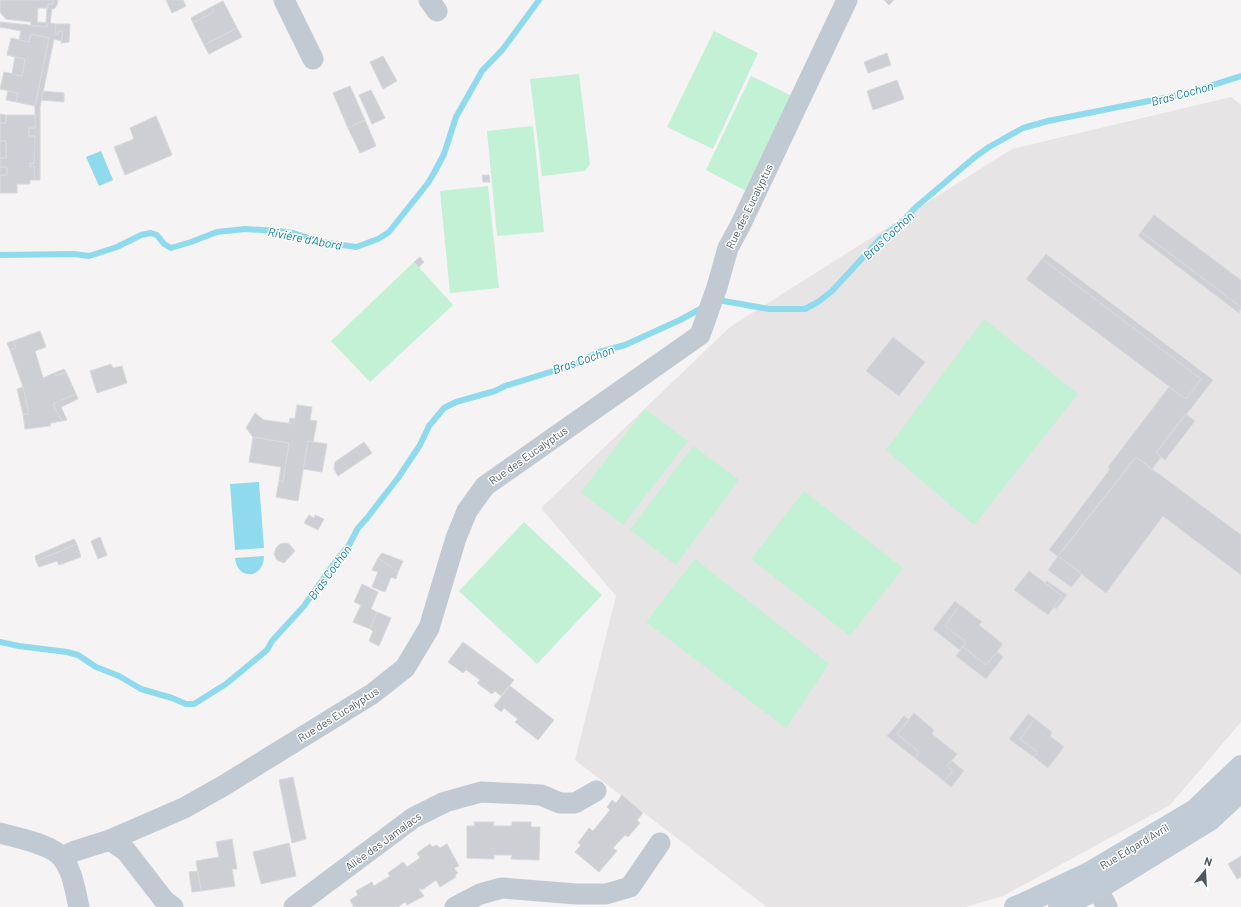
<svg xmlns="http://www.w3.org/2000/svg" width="1241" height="907" viewBox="0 0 1241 907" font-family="Barlow,sans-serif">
  <rect width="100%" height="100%" fill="#f5f3f3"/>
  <!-- education -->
  <path fill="#e6e4e5" d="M 1231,97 L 1241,105 L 1241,722 L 1170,805 L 1003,896 L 965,907 L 767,907 L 575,760 L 616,596 L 541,508 L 730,327 L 1012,149 Z"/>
  <!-- green -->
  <path fill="#c3f1d5" d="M 714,31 L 758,53 L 713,149 L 667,127 Z
    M 579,74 L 590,164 L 585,171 L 542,176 L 530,79 Z
    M 751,76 L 794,97 L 748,192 L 706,170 Z
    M 533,126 L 544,232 L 497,236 L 487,131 Z
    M 488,186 L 499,288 L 450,293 L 440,191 Z
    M 414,262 L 453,305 L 370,382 L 331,341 Z
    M 984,319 L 1078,394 L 974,525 L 886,450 Z
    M 645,409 L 688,441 L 623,525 L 581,492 Z
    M 693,446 L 739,480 L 676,565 L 630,530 Z
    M 804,491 L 903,568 L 850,636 L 751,559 Z
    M 524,522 L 602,595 L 537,664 L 459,591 Z
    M 695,559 L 829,664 L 786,728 L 646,622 Z"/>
  <!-- water -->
  <path fill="#90daee" d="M 101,151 L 113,180 L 99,186 L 86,157 Z
    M 259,482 L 264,548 L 235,550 L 230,484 Z
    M 264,556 C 264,579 237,581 235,558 Z"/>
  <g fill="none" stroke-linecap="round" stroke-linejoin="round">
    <!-- stream -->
    <path stroke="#90daee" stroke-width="6" d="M 0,255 L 74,254 L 89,256 L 117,247 L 141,235 L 151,233 L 157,235 L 164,244 L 171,248 L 191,242 L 217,232 L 245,229 L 279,231 L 293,233 L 322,242 L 356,247 L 378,239 L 389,232 L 428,183 L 434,173 L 444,154 L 456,117 L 482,71 L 503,49 L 539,0
      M 716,301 L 718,300 L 769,309 L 805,309 L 818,302 L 832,291 L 880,239 L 901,223 L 916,207 L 975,157 L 989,147 L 1023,128 L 1048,121 L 1184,94 L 1241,76
      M 0,642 L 19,646 L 67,652 L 78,655 L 96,667 L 119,676 L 141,689 L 172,698 L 186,704 L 194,704 L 226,684 L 267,650 L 272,641 L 304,606 L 336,561 L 349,545 L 358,528 L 367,518 L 398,478 L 420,445 L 429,426 L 444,408 L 456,402 L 495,391 L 505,386 L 576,364 L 599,352 L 625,345 L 680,320 L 704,307"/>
  </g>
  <!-- building -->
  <path fill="#cdcfd5" stroke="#d7d9de" d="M 0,0 L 53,0 L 53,4 L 48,4 L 48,8 L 38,8 L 37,22 L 47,23 L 47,27 L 31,26 L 31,22 L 6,19 L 0,12 Z
    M 53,0 L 58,0 L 57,5 L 55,8 L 52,9 L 50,23 L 56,24 L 55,34 L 58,34 L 58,31 L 63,31 L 62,41 L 54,39 L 40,107 L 40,180 L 35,180 L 34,166 L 30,167 L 30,163 L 34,163 L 35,136 L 29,136 L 29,128 L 35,128 L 35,106 L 49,38 L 31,34 L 29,42 L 19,40 L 21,31 L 0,27 L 0,22 L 47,27 L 47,23 L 46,23 L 47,8 L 48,4 L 53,4 Z
    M 166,0 L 183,0 L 186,6 L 172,13 Z
    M 884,0 L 894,0 L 889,5 Z
    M 223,1 L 237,28 L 204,45 L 193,23 L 214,12 L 211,7 Z
    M 211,7 L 214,12 L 193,23 L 191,18 Z
    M 56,24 L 70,24 L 69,42 L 61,43 L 63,31 L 58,31 L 58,34 L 55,34 Z
    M 237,28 L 242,37 L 209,54 L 204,45 Z
    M 31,34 L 49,38 L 35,106 L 16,102 L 18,93 L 0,89 L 4,72 L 22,76 L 25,59 L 7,55 L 11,38 L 29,42 Z
    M 887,53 L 891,65 L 868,73 L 864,62 Z
    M 383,56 L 397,81 L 383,89 L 370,62 Z
    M 15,57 L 25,59 L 22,76 L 12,74 Z
    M 897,80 L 904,99 L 873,110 L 867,91 Z
    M 350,86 L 365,120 L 348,128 L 333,93 Z
    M 371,90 L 385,118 L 372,124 L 359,95 Z
    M 8,91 L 18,93 L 16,102 L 6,100 Z
    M 43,91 L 64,93 L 64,102 L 41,100 Z
    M 0,114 L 6,115 L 6,123 L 0,123 Z
    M 6,115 L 35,115 L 35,128 L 29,128 L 29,136 L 35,136 L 34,163 L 30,163 L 30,167 L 34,166 L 35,180 L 30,180 L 30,184 L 17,184 L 17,193 L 0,193 L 0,175 L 7,175 L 7,167 L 0,167 L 0,158 L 6,158 L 6,141 L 0,141 L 0,123 L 6,123 Z
    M 156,116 L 172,155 L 125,175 L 114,147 L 134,139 L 130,128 Z
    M 365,120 L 376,146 L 360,153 L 348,128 Z
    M 0,141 L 6,141 L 6,158 L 0,158 Z
    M 0,167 L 7,167 L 7,175 L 0,175 Z
    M 482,175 L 489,175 L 490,182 L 483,182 Z
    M 1154,215 L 1241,280 L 1241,307 L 1141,232 Z
    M 1141,232 L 1241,307 L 1239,313 L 1138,236 Z
    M 1046,254 L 1213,380 L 1156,453 L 1161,457 L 1152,469 L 1136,457 L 1058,556 L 1049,550 L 1110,469 L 1108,467 L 1169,387 L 1186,399 L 1201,379 L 1042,259 Z
    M 420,257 L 424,262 L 419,267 L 414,262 Z
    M 1042,259 L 1201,379 L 1186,399 L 1026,279 Z
    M 40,331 L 46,347 L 35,351 L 43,378 L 54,373 L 56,376 L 66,372 L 76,394 L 53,404 L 62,421 L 51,423 L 50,426 L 25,429 L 23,414 L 29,414 L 23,387 L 10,350 L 16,348 L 13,341 Z
    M 893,337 L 925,362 L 899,396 L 866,371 Z
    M 13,341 L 16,348 L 10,350 L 7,343 Z
    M 111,364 L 113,368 L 122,366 L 127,383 L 97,393 L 90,371 Z
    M 64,369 L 66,372 L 56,376 L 54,373 Z
    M 23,387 L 29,414 L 23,414 L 17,389 Z
    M 76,394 L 78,399 L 61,407 L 67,420 L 62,421 L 53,404 Z
    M 297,405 L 312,407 L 310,420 L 317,421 L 313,442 L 308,441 L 298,501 L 276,497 L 279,481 L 283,482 L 289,443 L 253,437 L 246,428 L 255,413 L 264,420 L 294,424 Z
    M 1185,414 L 1195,421 L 1165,460 L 1156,453 Z
    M 290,418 L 295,419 L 294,424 L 289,423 Z
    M 253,437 L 289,443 L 283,482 L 279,481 L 281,467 L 249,462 Z
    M 308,441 L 327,444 L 322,472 L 303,469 Z
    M 364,442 L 372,453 L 338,476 L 334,469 L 335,462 Z
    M 1136,457 L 1241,535 L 1241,575 L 1163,516 L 1106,593 L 1058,556 Z
    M 309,515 L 314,518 L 315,515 L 324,519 L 318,530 L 304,523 Z
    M 100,537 L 107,555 L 98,559 L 91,541 Z
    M 74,539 L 77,544 L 36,561 L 35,556 Z
    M 285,543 L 289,544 L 295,551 L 284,563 L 277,560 L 274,554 L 276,548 L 280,544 Z
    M 77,544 L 81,557 L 59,565 L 57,561 L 39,567 L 36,561 Z
    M 382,553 L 403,561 L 398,572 L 378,558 Z
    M 1058,556 L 1082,574 L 1071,587 L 1048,570 Z
    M 378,558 L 398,572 L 396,579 L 391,577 L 385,592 L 372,587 L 378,572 L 372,570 Z
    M 1029,571 L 1062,596 L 1048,615 L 1014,590 Z
    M 1047,581 L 1067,595 L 1056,609 L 1054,607 L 1062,596 L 1045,583 Z
    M 362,584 L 378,592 L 371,609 L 377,612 L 370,629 L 353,622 L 361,605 L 354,602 Z
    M 955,601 L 960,605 L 945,626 L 966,642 L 960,650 L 933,629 Z
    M 960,605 L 982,622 L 979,625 L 1003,644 L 986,665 L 963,647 L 966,642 L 945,626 Z
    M 377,612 L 391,618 L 379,646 L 369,641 L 373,631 L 370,629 Z
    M 463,642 L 514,680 L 501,696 L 495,691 L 492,694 L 477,683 L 480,680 L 466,670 L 463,673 L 448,662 Z
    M 963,647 L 986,665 L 997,652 L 1003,657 L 986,679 L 956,656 Z
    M 510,686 L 554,720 L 538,740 L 515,722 L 518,719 L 511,714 L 504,708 L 501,712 L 494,706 Z
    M 914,713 L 934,730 L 932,734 L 957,754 L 947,766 L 953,771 L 944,781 L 915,758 L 919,752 L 897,734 Z
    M 1028,714 L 1035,719 L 1020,739 L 1037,752 L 1034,757 L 1009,739 Z
    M 904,716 L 909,720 L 897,734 L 919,752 L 915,758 L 887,736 Z
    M 1035,719 L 1052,732 L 1050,736 L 1064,747 L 1048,768 L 1034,757 L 1037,752 L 1020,739 Z
    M 952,761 L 964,771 L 951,787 L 944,781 L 953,771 L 947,766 Z
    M 293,777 L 306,839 L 292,843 L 279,780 Z
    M 622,795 L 643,813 L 637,820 L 640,823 L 628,837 L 625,835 L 613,848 L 617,851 L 599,872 L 575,852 L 581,845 L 578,843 L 589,828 L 593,831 L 610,810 L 607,807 L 612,800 L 616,803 Z
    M 474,822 L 494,822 L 493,826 L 512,826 L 512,822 L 531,822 L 531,827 L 540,827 L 539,860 L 511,859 L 512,855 L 494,855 L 494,859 L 467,858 L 467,826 L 475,826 Z
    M 232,839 L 237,869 L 232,869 L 235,886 L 201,891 L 196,861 L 219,857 L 216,842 Z
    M 289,843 L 296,876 L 261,884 L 253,852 Z
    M 430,844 L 432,847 L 437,845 L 440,848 L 447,844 L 459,866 L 454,868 L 458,873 L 455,875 L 456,877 L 440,887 L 436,880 L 422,890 L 420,888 L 419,889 L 424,896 L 407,905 L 405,902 L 398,907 L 354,907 L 350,900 L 358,895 L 356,891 L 372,882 L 374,886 L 390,876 L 388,873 L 403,862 L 407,867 L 420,858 L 417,853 Z
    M 1241,856 L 1241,877 L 1237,879 L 1228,864 Z
    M 198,871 L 201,891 L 192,892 L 189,872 Z"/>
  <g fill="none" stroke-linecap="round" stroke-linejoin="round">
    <!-- street -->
    <path stroke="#c1cad2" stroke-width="21" d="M 284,0 L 313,59
      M 429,0 L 437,11
      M 0,833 C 17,838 52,844 62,858 C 73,871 75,891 79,907
      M 110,840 L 126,851 L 164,900 L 173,907
      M 62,857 L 75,851 L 110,840 L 184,808 L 223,786 L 372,694 L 405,668 L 429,628 L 456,538 L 467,511 L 485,486 L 700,335 L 717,287 L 728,248 L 740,226 L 847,0
      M 1089,873 L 1107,907
      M 294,907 L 413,818 L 445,802 L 481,792 L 541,795 L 560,803 L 575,803 L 596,791
      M 455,907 L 480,894 L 502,888 L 576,894 L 606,894 L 630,887 L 660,843"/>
    <!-- secondary -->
    <path stroke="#c1cbd6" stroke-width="22" d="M 1015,907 L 1023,904 L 1089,873 L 1195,810 L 1241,766
      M 1059,907 L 1098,889 L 1210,820 L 1241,791"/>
  </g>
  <g text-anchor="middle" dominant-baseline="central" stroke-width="3" stroke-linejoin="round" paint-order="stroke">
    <!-- street labels -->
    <g font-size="11" fill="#4a5661" stroke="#fff">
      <text transform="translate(749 206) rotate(-64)">Rue des Eucalyptus</text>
      <text transform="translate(528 455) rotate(-35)">Rue des Eucalyptus</text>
      <text transform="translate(338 714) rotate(-32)">Rue des Eucalyptus</text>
      <text transform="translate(383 841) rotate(-36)">Allée des Jamalacs</text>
      <text transform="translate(1134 846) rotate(-31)">Rue Edgard Avril</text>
    </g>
    <!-- water labels -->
    <g font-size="12" font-style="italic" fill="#0c7c9b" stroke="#fff">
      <text transform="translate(1182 93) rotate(-15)">Bras Cochon</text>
      <text transform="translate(888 235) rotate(-43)">Bras Cochon</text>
      <text transform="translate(305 238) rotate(11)">Rivière d'Abord</text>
      <text transform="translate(583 359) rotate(-19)">Bras Cochon</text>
      <text transform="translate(329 572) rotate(-54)">Bras Cochon</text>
    </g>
  </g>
  <!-- north arrow -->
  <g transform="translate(1205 871) rotate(18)" stroke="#ffffff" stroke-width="3" paint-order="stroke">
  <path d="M0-3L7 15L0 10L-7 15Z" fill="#4a5661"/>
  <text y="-6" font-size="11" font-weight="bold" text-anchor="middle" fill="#4a5661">N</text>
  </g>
</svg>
